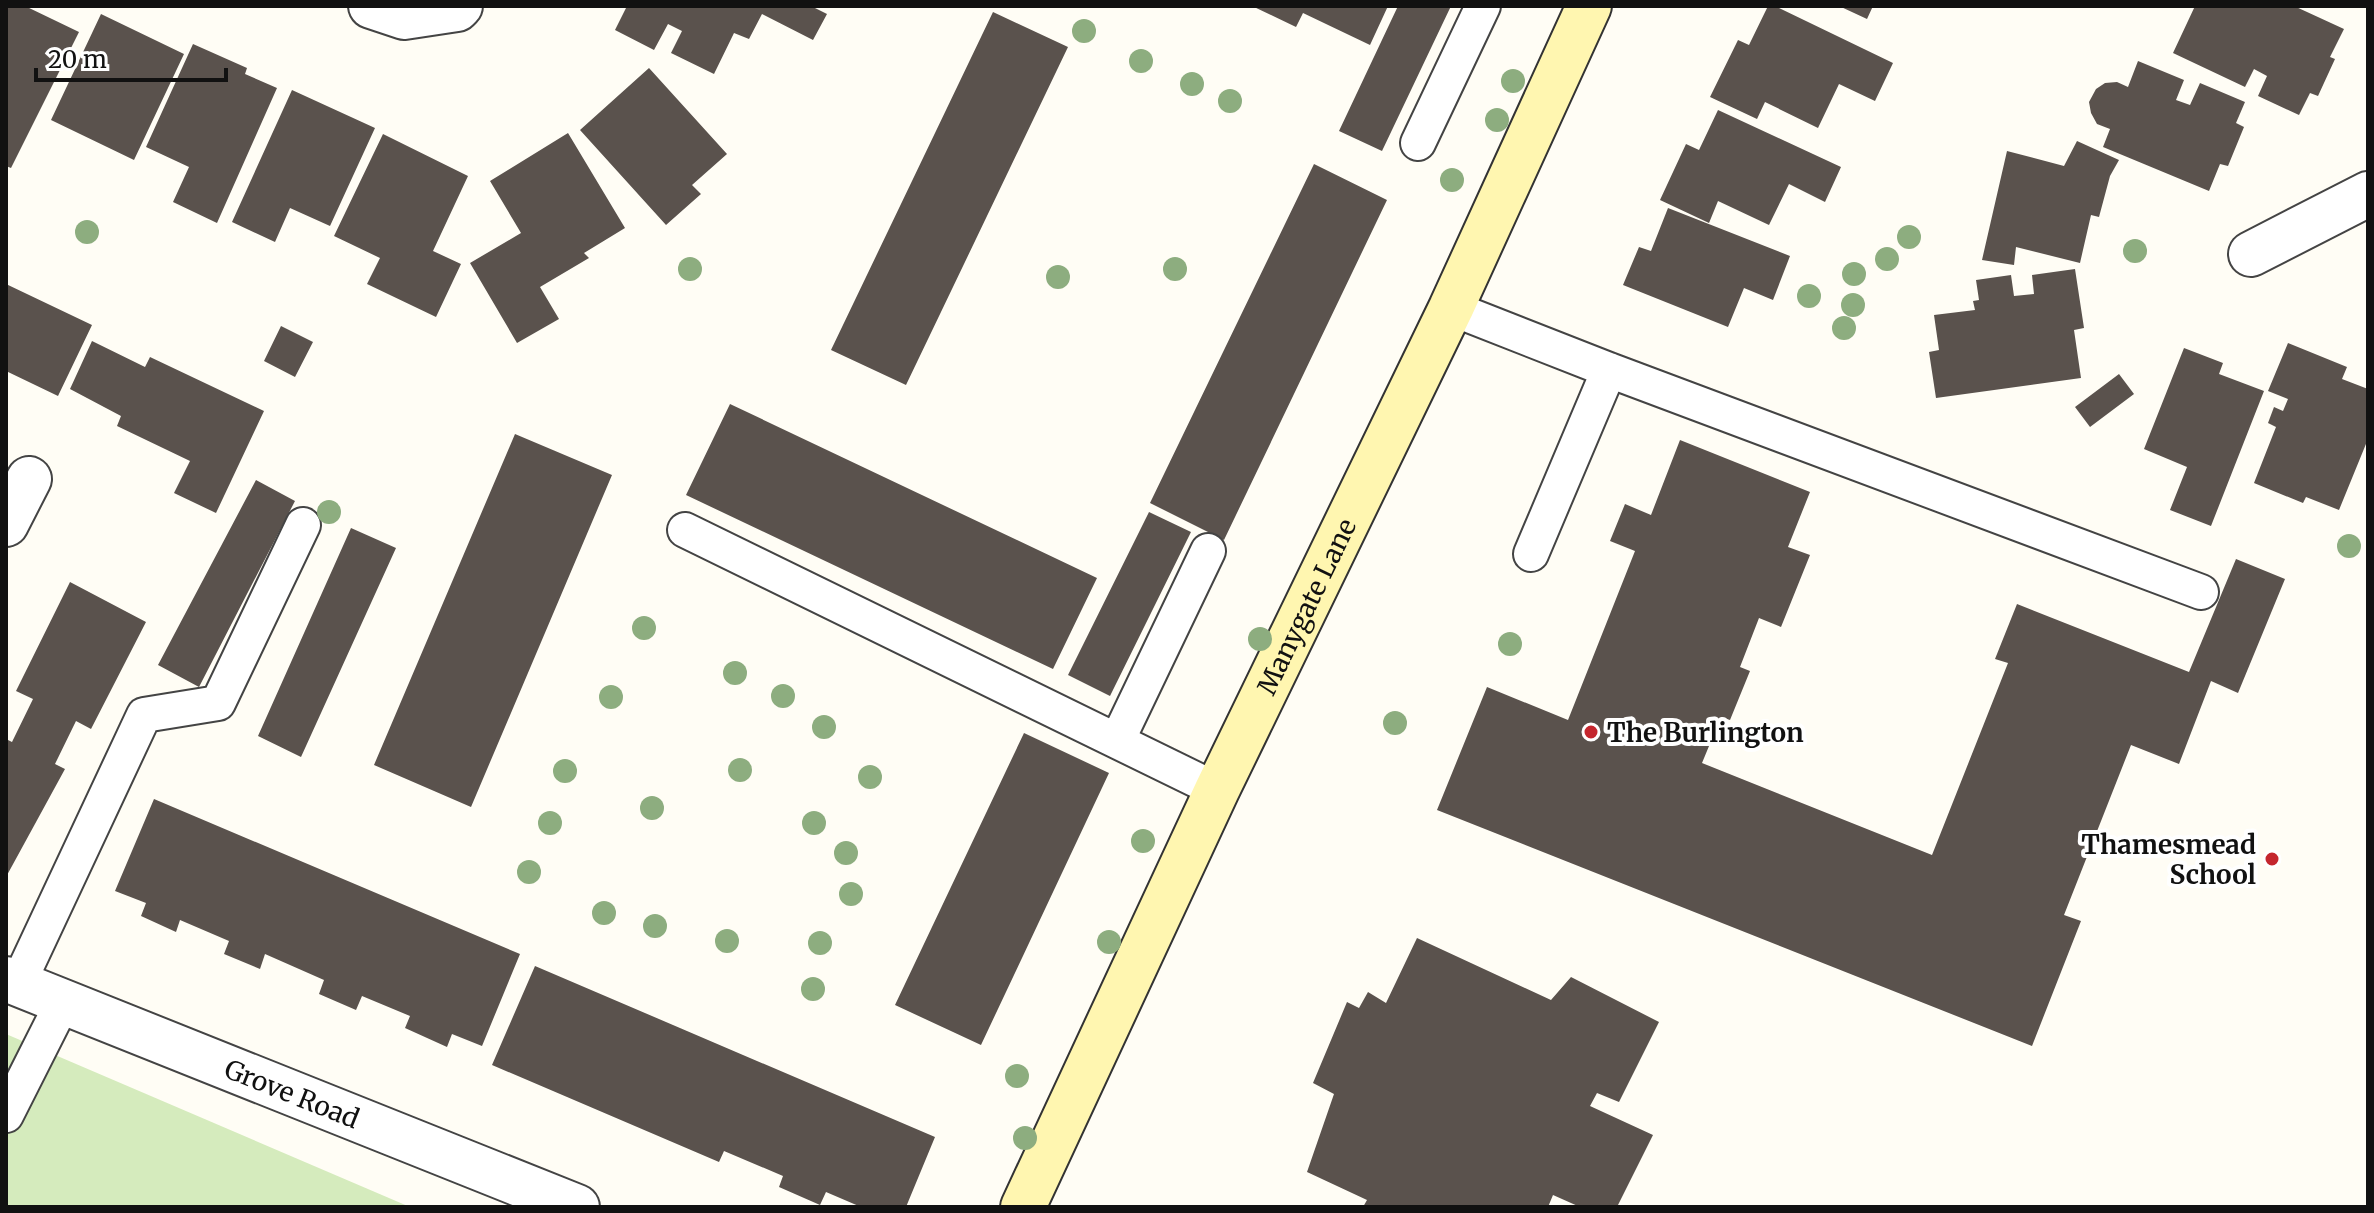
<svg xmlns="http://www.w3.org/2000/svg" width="2374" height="1213" viewBox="0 0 2374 1213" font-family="Merriweather,serif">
  <rect width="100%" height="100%" fill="#fffdf5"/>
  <!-- green -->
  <path fill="#d5ebbd" d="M 6,1034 L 410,1207 L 6,1207 Z"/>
  <!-- building -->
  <path fill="#5a524d" d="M 6,6 L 25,6 L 79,32 L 11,168 L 6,166 Z
    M 627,6 L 811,6 L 827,14 L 813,40 L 762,14 L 749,39 L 734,33 L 714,74 L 671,53 L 682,31 L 668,24 L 654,50 L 615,30 Z
    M 1252,6 L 1388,6 L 1370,45 L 1303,13 L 1296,27 Z
    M 1398,6 L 1451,6 L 1382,151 L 1339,131 Z
    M 1768,6 L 1775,6 L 1893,63 L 1875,101 L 1839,84 L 1818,128 L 1765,102 L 1757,119 L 1710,97 L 1738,40 L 1749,45 Z
    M 1839,6 L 1873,6 L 1867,19 Z
    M 2195,6 L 2294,6 L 2344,29 L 2330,57 L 2335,59 L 2318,96 L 2310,93 L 2299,115 L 2258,96 L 2267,76 L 2254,69 L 2245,87 L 2173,53 Z
    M 993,12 L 1068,47 L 906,385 L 831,350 Z
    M 101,14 L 184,54 L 134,160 L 51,120 Z
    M 193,44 L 247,68 L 245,74 L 277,88 L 217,223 L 173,202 L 189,167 L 146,147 Z
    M 2138,61 L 2184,80 L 2176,100 L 2190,105 L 2200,83 L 2245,102 L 2236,123 L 2244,127 L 2228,166 L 2220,164 L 2209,191 L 2103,147 L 2110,129 L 2097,124 L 2091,113 L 2089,102 L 2096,89 L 2105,83 L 2117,82 L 2128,87 Z
    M 649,68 L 727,154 L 692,185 L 701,194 L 666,225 L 580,130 Z
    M 292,90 L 375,128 L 330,226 L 290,208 L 275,242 L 232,222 Z
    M 1718,110 L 1841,167 L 1825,202 L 1789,184 L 1769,225 L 1718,201 L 1709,223 L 1660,200 L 1686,144 L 1699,150 Z
    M 568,133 L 625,228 L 584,253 L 589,258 L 540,287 L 559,319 L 517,343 L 470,263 L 521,233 L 490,181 Z
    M 383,134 L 468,176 L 433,251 L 461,264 L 436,317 L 367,284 L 380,258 L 334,236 Z
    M 2077,141 L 2119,160 L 2110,176 L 2099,217 L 2091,215 L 2080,263 L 2016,247 L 2014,265 L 1982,260 L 2007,151 L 2064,166 Z
    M 1314,164 L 1387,200 L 1224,540 L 1150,503 Z
    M 1668,208 L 1790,256 L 1773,300 L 1744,288 L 1728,327 L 1623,285 L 1639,247 L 1651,251 Z
    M 2075,269 L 2084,328 L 2074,330 L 2081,378 L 1936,398 L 1929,352 L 1939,350 L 1934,315 L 1975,310 L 1973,301 L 1979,300 L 1976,280 L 2011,275 L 2014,296 L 2034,294 L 2032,275 Z
    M 6,284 L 92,325 L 58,396 L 6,371 Z
    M 281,326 L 313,342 L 295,377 L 264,361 Z
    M 92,341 L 145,367 L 150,357 L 264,411 L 216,513 L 174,493 L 190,461 L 117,426 L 121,416 L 70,389 Z
    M 2288,343 L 2347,367 L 2342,379 L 2368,389 L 2368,439 L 2339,510 L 2306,497 L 2303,503 L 2254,483 L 2276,427 L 2268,423 L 2274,407 L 2283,411 L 2288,399 L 2268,391 Z
    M 2184,348 L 2223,363 L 2219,374 L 2264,391 L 2211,526 L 2170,510 L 2187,467 L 2144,449 Z
    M 2119,374 L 2134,394 L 2090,427 L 2075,407 Z
    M 730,404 L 1097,578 L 1053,669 L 686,495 Z
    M 515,434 L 612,475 L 471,807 L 374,765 Z
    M 1680,440 L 1810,492 L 1788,547 L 1810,555 L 1781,627 L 1759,618 L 1740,667 L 1750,671 L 1730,720 L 1721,717 L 1702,763 L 1932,855 L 2008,663 L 1995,659 L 2017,604 L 2189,672 L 2236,559 L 2285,579 L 2238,693 L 2211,681 L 2179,764 L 2131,745 L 2064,915 L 2081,921 L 2032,1046 L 1437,810 L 1487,687 L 1568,720 L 1635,551 L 1610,541 L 1625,504 L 1651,515 Z
    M 256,480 L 295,501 L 199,687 L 158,665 Z
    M 1149,512 L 1191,532 L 1110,696 L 1068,675 Z
    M 351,528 L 396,548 L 301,757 L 258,736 Z
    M 70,582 L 146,622 L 91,729 L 76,721 L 55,764 L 65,769 L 6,877 L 6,739 L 12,742 L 33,699 L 16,691 Z
    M 1024,733 L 1109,773 L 981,1045 L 895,1005 Z
    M 154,799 L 520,954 L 482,1046 L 452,1034 L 447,1047 L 405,1028 L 410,1016 L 362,996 L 356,1010 L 319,994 L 324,980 L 265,954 L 260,969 L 224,954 L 229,941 L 180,920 L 176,932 L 141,916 L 146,903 L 115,891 Z
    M 1417,938 L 1551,1000 L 1571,977 L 1659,1022 L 1619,1102 L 1597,1093 L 1590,1106 L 1653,1135 L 1617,1207 L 1580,1207 L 1553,1195 L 1548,1207 L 1363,1207 L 1367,1200 L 1307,1172 L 1334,1094 L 1313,1083 L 1347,1002 L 1359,1008 L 1368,992 L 1386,1003 Z
    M 535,966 L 935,1137 L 906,1207 L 861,1207 L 826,1192 L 820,1205 L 779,1187 L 783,1176 L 724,1151 L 719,1162 L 492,1065 Z"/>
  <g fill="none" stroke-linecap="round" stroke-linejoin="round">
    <!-- lane casing -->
    <g stroke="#444" stroke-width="38">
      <path id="lane" d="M 1418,143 L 1483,6
        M 1451,308 L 1609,370 L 2201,592
        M 685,530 L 1217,790
        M 1531,554 L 1609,370
        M 1117,741 L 1208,551
        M 18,984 L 144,715 L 218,703 L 303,525
        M 6,1115 L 63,1002"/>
    </g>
    <!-- street casing -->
    <g stroke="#444" stroke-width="48">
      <g id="street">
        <path d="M 371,6 L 404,17 L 457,9 L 460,6"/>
        <path d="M 2251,254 L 2368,194"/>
        <path d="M 6,524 L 29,479"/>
        <path id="s1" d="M 6,979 L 577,1207"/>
      </g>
    </g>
    <!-- secondary casing -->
    <g stroke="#333" stroke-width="48">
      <g id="secondary">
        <path id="s2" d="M 1023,1207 L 1217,790 L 1451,308 L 1589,6"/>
      </g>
    </g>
    <!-- lane -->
    <use href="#lane" stroke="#fff" stroke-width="34"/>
    <!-- street -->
    <use href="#street" stroke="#fff" stroke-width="44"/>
    <!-- secondary -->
    <use href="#secondary" stroke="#fff6b0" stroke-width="44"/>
  </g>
  <!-- trees -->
  <g fill="#8dad7f">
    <circle cx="1084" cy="31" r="12"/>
    <circle cx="1141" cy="61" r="12"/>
    <circle cx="1513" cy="81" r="12"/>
    <circle cx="1192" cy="84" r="12"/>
    <circle cx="1230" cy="101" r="12"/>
    <circle cx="1497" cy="120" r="12"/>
    <circle cx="1452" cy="180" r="12"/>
    <circle cx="87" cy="232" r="12"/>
    <circle cx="1909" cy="237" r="12"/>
    <circle cx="2135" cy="251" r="12"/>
    <circle cx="1887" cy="259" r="12"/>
    <circle cx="690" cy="269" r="12"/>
    <circle cx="1175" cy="269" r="12"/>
    <circle cx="1854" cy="274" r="12"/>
    <circle cx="1058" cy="277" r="12"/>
    <circle cx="1809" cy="296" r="12"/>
    <circle cx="1853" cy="305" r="12"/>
    <circle cx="1844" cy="328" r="12"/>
    <circle cx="329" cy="512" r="12"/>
    <circle cx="2349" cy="546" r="12"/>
    <circle cx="644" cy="628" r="12"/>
    <circle cx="1260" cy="639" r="12"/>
    <circle cx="1510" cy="644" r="12"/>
    <circle cx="735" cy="673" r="12"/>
    <circle cx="783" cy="696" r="12"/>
    <circle cx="611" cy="697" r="12"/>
    <circle cx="1395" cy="723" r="12"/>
    <circle cx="824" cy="727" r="12"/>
    <circle cx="740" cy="770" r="12"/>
    <circle cx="565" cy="771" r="12"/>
    <circle cx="870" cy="777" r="12"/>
    <circle cx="652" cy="808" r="12"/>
    <circle cx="550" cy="823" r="12"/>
    <circle cx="814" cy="823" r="12"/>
    <circle cx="1143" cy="841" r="12"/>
    <circle cx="846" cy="853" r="12"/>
    <circle cx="529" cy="872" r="12"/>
    <circle cx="851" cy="894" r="12"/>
    <circle cx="604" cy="913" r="12"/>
    <circle cx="655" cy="926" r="12"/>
    <circle cx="727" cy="941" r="12"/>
    <circle cx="1109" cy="942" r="12"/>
    <circle cx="820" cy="943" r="12"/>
    <circle cx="813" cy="989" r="12"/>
    <circle cx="1017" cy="1076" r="12"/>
    <circle cx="1025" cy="1138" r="12"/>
  </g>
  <!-- markers -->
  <g fill="#c4262e" stroke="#fff" stroke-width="3">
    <circle cx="1591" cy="732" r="8"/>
    <circle cx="2272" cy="859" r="8"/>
  </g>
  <g text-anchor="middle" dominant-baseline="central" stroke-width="8" stroke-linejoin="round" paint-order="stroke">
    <!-- street labels -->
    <g font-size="26" fill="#111" stroke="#fff">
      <text stroke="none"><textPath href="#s2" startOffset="664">Manygate Lane</textPath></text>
      <text stroke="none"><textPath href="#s1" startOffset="308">Grove Road</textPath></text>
    </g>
    <!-- poi labels -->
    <g font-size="26" font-weight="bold" fill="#111" stroke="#fff" text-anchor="start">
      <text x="1607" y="732">The Burlington</text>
      <text x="2256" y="844" text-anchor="end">Thamesmead<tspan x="2256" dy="30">School</tspan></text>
    </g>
  </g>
  <!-- border -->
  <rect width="2374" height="1213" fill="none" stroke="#111111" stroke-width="16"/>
  <!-- scale -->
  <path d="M36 68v12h190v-12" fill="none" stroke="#111111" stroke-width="4"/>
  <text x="48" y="68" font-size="24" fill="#111111" stroke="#ffffff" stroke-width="6" paint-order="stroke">20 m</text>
</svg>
